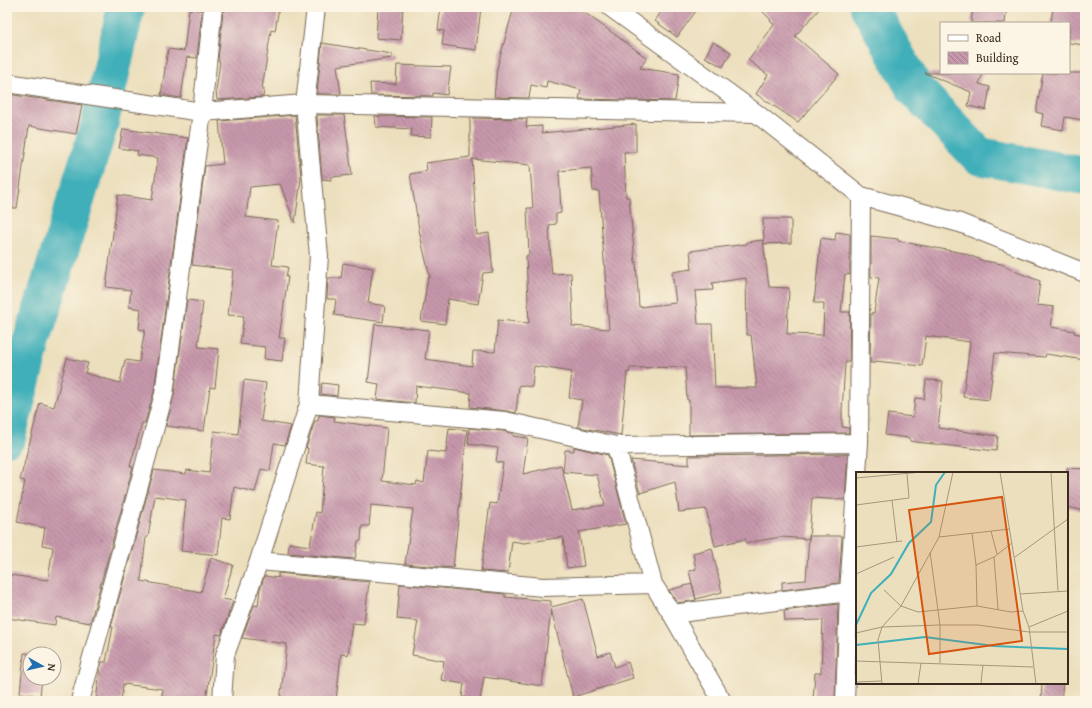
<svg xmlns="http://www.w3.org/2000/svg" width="1092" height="708" viewBox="0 0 1092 708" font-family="'Gentium Book Plus',serif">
  <defs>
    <pattern id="building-back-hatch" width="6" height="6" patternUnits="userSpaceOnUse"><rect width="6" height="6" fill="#c798ac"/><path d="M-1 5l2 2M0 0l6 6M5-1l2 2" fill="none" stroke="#a37c8b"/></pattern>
  </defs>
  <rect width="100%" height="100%" fill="#fcf5e5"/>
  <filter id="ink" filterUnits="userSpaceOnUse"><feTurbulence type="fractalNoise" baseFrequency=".025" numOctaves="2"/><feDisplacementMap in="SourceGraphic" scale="8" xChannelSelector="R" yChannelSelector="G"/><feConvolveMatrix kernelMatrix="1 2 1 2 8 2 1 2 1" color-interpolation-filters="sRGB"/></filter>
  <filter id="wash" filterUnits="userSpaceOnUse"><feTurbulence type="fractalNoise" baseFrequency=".012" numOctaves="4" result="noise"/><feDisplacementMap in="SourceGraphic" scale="16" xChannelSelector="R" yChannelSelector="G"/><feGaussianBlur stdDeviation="0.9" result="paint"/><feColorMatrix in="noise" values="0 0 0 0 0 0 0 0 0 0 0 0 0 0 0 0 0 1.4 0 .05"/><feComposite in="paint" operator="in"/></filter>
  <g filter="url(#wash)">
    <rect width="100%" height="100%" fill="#ecdfbd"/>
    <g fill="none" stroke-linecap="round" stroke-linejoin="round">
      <!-- river -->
      <path stroke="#3fafb9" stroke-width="38" d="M 869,7 L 915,89 L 979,156 L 1085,176
        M 7,437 L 33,337 L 99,126 L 126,7"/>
    </g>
    <g id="blocks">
      <!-- building -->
      <path fill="url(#building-back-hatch)" fill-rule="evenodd" d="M 226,7 L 279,7 L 275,31 L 271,30 L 262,89 L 264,89 L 263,97 L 217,100 L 216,91 L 220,61 L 218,61 L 223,11 L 225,12 Z
        M 378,7 L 403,7 L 401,40 L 376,38 Z
        M 441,7 L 481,7 L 476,50 L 442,45 L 444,31 L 438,30 Z
        M 514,7 L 577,7 L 647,58 L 640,68 L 679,74 L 675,101 L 579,99 L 581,90 L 547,81 L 546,88 L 531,85 L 529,98 L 494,97 L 497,68 Z
        M 664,7 L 699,7 L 677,37 L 655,21 Z
        M 758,7 L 821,7 L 795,36 L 839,74 L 798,122 L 756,94 L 768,75 L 748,60 L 774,25 L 770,21 L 771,20 Z
        M 973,7 L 1007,7 L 1005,23 L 971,23 Z
        M 1053,7 L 1085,7 L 1085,45 L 1069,43 L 1069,23 L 1051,23 Z
        M 189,9 L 202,10 L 197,58 L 187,57 L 181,98 L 161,95 L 168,49 L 184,51 Z
        M 713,42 L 731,52 L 723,67 L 705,57 Z
        M 322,43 L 392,54 L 392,58 L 337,66 L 341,94 L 317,94 Z
        M 397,65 L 451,67 L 447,95 L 433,93 L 433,96 L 371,95 L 370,83 L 396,84 Z
        M 925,73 L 983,73 L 979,84 L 990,87 L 986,110 L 968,106 L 971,92 Z
        M 1043,73 L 1085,73 L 1085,106 L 1083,120 L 1065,117 L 1063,130 L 1041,126 L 1043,114 L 1036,112 Z
        M 7,94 L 82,105 L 76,134 L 29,126 L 17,208 L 7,208 Z
        M 295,115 L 301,178 L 295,223 L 280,184 L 250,187 L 246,217 L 278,221 L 272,265 L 288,267 L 286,277 L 288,277 L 279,338 L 285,338 L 282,361 L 264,359 L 265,347 L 240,344 L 244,316 L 228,315 L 233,270 L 192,265 L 205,166 L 223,164 L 219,121 Z
        M 317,115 L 344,115 L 352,175 L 331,177 L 331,180 L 322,179 Z
        M 375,116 L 432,117 L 431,137 L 411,136 L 412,129 L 376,127 Z
        M 470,118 L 527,119 L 526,127 L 542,126 L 542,133 L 636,124 L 636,152 L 624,152 L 626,197 L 629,197 L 635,262 L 636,262 L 639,307 L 676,303 L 672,272 L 692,269 L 690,251 L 747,244 L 747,242 L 763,240 L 769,287 L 789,288 L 787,334 L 823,335 L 824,303 L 814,303 L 821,238 L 835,240 L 836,232 L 850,234 L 850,275 L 845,274 L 841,312 L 850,312 L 849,362 L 846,362 L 845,364 L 842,410 L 842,427 L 849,428 L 849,433 L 689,435 L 689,400 L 687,400 L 685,367 L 630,368 L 629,373 L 627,372 L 621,435 L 578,427 L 582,400 L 569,398 L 572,372 L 534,366 L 532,387 L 519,385 L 516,413 L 506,411 L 470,407 L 471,393 L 416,386 L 415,403 L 377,399 L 379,384 L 368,382 L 375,324 L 429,330 L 425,359 L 472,366 L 473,351 L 495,352 L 498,320 L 529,323 L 526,256 L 529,255 L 527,208 L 533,208 L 530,165 L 472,159 L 477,235 L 489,233 L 493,272 L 483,273 L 478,304 L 448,299 L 445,324 L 421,321 L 428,277 L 430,278 L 420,235 L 410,174 L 427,171 L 426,163 L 470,157 ZM 591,168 L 593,191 L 599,191 L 609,329 L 572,326 L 573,316 L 571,273 L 552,274 L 551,264 L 549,225 L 556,224 L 556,214 L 561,213 L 559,171 ZM 746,278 L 747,335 L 751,335 L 757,388 L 715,388 L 712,324 L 698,324 L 695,291 L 713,290 L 712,283 Z
        M 123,129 L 188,138 L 154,392 L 145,423 L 142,423 L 130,466 L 133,467 L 90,623 L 56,617 L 55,625 L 7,618 L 7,595 L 9,575 L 48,580 L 53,547 L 42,545 L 45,528 L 17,522 L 25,481 L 20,480 L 40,403 L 54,407 L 67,358 L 88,363 L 85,373 L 120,383 L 125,360 L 139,362 L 145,330 L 139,329 L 141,309 L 129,307 L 131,290 L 106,287 L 118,195 L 152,200 L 158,158 L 137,155 L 138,151 L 119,148 Z
        M 763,219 L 791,219 L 791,243 L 764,244 Z
        M 871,236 L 898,239 L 898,241 L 963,253 L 984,261 L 1002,264 L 1019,273 L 1040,281 L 1037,305 L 1054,307 L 1051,327 L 1075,331 L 1074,333 L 1085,335 L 1085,360 L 1046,354 L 1045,357 L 995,353 L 989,400 L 963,397 L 970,342 L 926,336 L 922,366 L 875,361 L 875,363 L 870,363 L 871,313 L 874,313 L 879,278 L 871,277 Z
        M 343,263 L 373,268 L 368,303 L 385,306 L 383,322 L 334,315 L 336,299 L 327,299 L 328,278 L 341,278 Z
        M 187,300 L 203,302 L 198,347 L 219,349 L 215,388 L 210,387 L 204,431 L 166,426 L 174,395 Z
        M 244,380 L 266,383 L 261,421 L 291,426 L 285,445 L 274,443 L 270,471 L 261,469 L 255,492 L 234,487 L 230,519 L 222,518 L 218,555 L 181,551 L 186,500 L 155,496 L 148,537 L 146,537 L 141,581 L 201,592 L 211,558 L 233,565 L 223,599 L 233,601 L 221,635 L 216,634 L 206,701 L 161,701 L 163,689 L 123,684 L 121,701 L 96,701 L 100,669 L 102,662 L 106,662 L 113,627 L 111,627 L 154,470 L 186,474 L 187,470 L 209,473 L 214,431 L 238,434 Z
        M 926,380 L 943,381 L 938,428 L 998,436 L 996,451 L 916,442 L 910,441 L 910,438 L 885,435 L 888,414 L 913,417 L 915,398 L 924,399 Z
        M 322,383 L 338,385 L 337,396 L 321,394 Z
        M 319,415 L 335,417 L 334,421 L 387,428 L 382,481 L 416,485 L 417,481 L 424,483 L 428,451 L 446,453 L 449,428 L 467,430 L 453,568 L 405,564 L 413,509 L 371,505 L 369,526 L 362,526 L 361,541 L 358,541 L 355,559 L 288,553 L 289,543 L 310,546 L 316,512 L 320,513 L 324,466 L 306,464 L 308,448 L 306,448 L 315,421 L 318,421 Z
        M 469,428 L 503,431 L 514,434 L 513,436 L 528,438 L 523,474 L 561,465 L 572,510 L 605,505 L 597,475 L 563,472 L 565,450 L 574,451 L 574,447 L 608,455 L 626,524 L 579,532 L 584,566 L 567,568 L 563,537 L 524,543 L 512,541 L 508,573 L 481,571 L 490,503 L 497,504 L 503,463 L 496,462 L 498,448 L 468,444 Z
        M 848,454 L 845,500 L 812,498 L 809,539 L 781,537 L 746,543 L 745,539 L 715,546 L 706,509 L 679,512 L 675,482 L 640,493 L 631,460 L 689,465 L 689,456 Z
        M 1067,468 L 1085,469 L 1085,511 L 1067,507 Z
        M 809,536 L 842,536 L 839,583 L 782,590 L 782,582 L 806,580 Z
        M 712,548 L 722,592 L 696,599 L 689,571 L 696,569 L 693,553 Z
        M 278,573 L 369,582 L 364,624 L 352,623 L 348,655 L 341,654 L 336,701 L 280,701 L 287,644 L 242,638 L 254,605 L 258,606 L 260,589 L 265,576 L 278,578 Z
        M 400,584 L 505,594 L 505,597 L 551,601 L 551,607 L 583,599 L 598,656 L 610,652 L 615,667 L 628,662 L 633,678 L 573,697 L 551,609 L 542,686 L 484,677 L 480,700 L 462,697 L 464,684 L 441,680 L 444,661 L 412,655 L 418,621 L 397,619 Z
        M 692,584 L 696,600 L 677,603 L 669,590 Z
        M 838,604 L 835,701 L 813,701 L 815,673 L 821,673 L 823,620 L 785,621 L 784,611 Z
        M 24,653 L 33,654 L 30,654 L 30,678 L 42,678 L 40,696 L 20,693 Z
        M 1042,683 L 1063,683 L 1061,701 L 1041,701 Z"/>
    </g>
  </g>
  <g filter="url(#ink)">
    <use href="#blocks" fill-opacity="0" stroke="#796956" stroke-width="1"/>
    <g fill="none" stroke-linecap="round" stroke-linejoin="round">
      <!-- street casing -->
      <g stroke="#796956" stroke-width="20">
        <path id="street" d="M 610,7 L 756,113 L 861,196 L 960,223 L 1085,273
          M 7,83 L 202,112 L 305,104 L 756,113
          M 309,404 L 505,421 L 616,446 L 859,443
          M 616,446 L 653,584 L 672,614 L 722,701
          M 857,473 L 859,443 L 861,196
          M 259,561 L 543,587 L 653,584
          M 672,614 L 849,592
          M 80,701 L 164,394 L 202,112 L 213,7
          M 222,701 L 225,655 L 259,561 L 309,404 L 319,256 L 305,104 L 316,7
          M 845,701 L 849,592 L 857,473"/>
      </g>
      <!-- street -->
      <use href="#street" stroke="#fff" stroke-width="18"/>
    </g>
  </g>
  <!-- overview -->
  <g transform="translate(856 472)">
    <rect width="212" height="212" fill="#ecdfbd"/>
    <path fill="none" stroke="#3fafb9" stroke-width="2" d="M 0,153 L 15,121 L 35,102 L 53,71 L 75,50 L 80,13 L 89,0M 0,173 L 69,165 L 138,174 L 212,177"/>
    <path fill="none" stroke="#a5977d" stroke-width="1" d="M 144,0 L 167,139 L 173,155 L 180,212M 195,0 L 202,119M 0,6 L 66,0M 36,28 L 41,70M 0,33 L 53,26 L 51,2M 135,59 L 141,82M 116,61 L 120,93 L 121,134M 83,65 L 154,57M 0,75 L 46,69M 74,80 L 84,153 L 84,191M 138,85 L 142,137M 159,85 L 212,47M 120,93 L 138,85 L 156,71M 0,102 L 38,85M 28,118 L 45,134 L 62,140 L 121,134 L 155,140 L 167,139M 164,122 L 212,119M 173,155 L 212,139M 0,161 L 26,155 L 84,153 L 122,153 L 173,160 L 212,160M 0,189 L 177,195M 127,193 L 125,210 L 127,212M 0,210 L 25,209M 26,212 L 22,168 L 26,155 L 45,134 L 83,65 L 97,0M 62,212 L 65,191"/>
    <path fill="#d7540e" fill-opacity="0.15" stroke="#d7540e" stroke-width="2" d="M 146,25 L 166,169 L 73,182 L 53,38 Z"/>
    <rect width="212" height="212" fill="none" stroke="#3b2a1e" stroke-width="2"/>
  </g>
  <!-- margin -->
  <rect width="1092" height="708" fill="none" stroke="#fcf5e5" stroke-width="24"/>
  <!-- legend -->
  <rect x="940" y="22" width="130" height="52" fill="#fcf5e5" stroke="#afa495"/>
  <rect x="948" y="35" width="20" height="6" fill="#ffffff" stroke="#afa495"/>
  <text x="976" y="42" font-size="12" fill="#3b2a1e">Road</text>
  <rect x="948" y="52" width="20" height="12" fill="url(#building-back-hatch)" stroke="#afa495"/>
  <text x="976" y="62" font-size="12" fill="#3b2a1e">Building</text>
  <!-- north arrow -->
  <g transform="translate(42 666) rotate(98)"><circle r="19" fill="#fcf5e5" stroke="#afa495"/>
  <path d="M0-3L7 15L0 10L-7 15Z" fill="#1f6fb2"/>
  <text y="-6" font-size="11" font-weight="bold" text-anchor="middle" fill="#3b2a1e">N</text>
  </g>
</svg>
